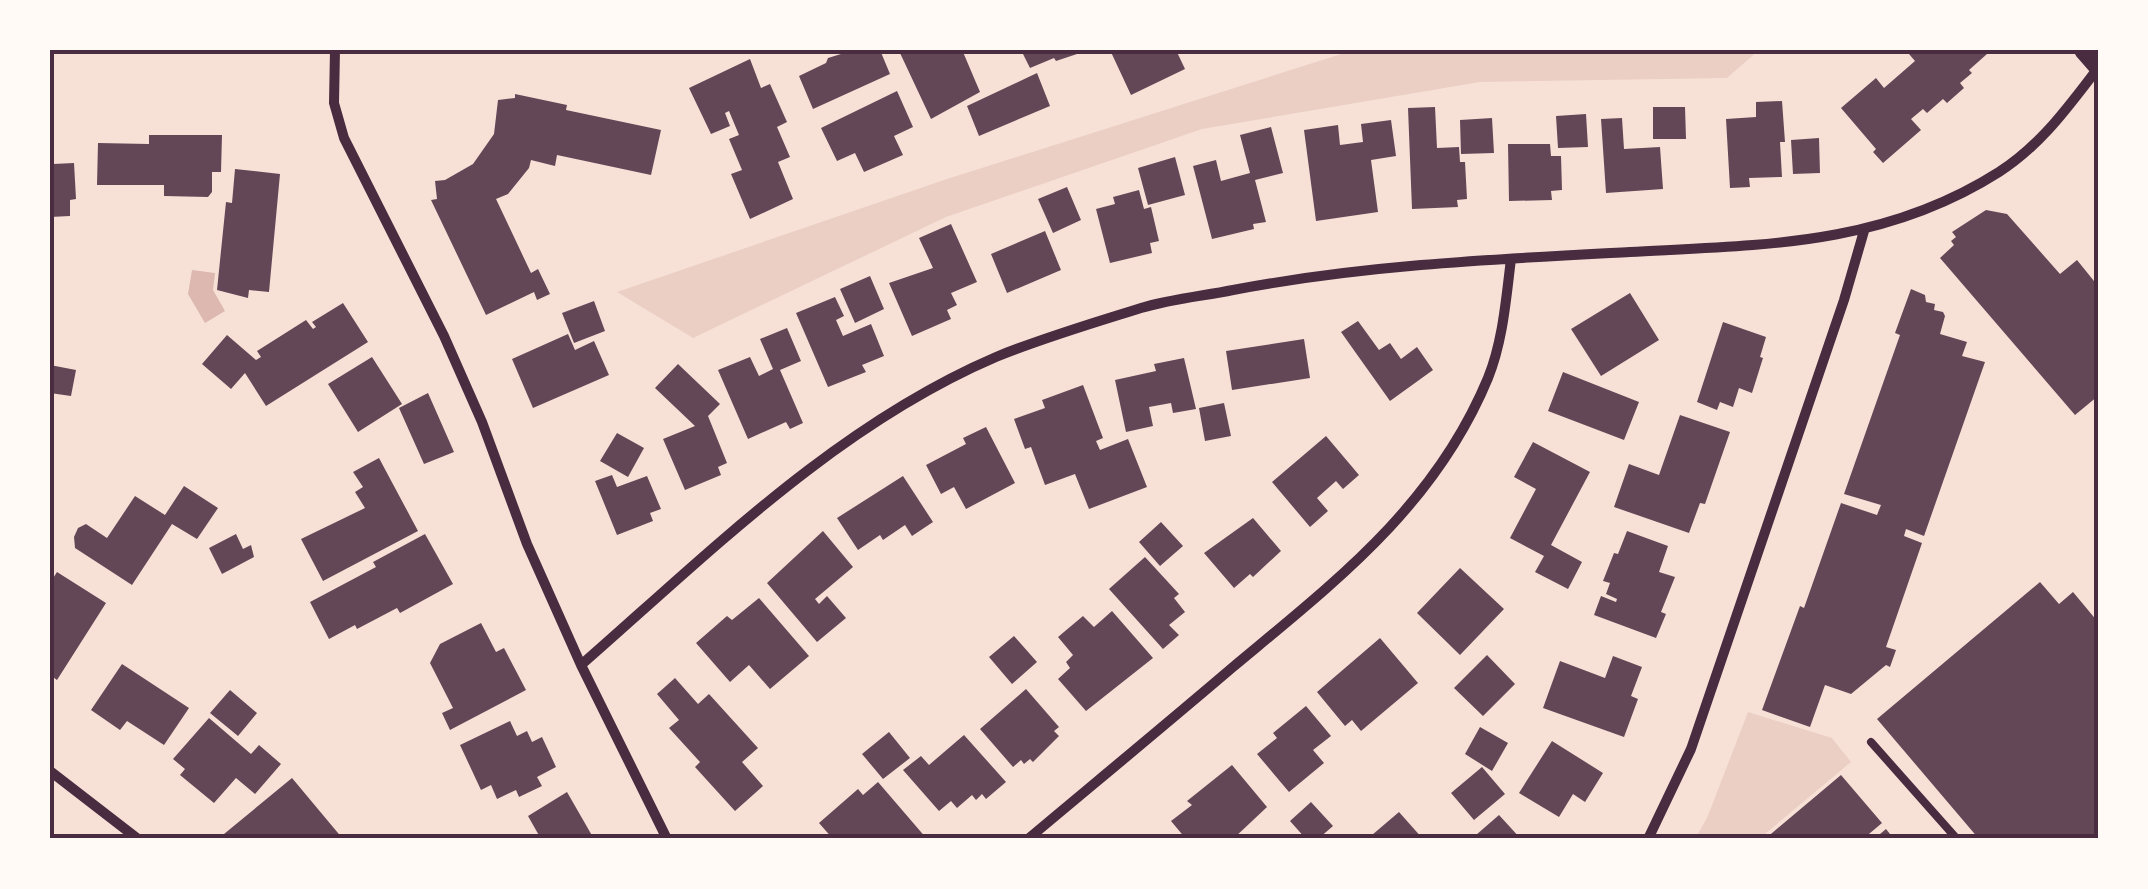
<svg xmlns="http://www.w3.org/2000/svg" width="2148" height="889" viewBox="0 0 2148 889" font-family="Literata,serif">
  <rect width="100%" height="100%" fill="#f7e1d7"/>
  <!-- green -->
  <path fill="#ebcfc5" d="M 1354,50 L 1759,50 L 1727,78 L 1480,82 L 1202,129 L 946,217 L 693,338 L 617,292 L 947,179 Z
    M 1748,712 L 1832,738 L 1851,762 L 1759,839 L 1695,839 L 1707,818 Z"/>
  <!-- water -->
  <path fill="#dcb8b0" d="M 192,270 L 215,273 L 213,290 L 225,311 L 205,323 L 188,294 Z"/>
  <!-- building -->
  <path fill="#644757" d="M 854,50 L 880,50 L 890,74 L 813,109 L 799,76 L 826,63 L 828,58 Z
    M 906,50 L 963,52 L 980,92 L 931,119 L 900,53 Z
    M 1021,50 L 1086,50 L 1086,51 L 1056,61 L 1054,58 L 1030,68 Z
    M 1110,50 L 1176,50 L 1185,69 L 1131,95 Z
    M 1914,50 L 1984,50 L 1987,54 L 1969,70 L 1972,73 L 1960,83 L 1964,88 L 1947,103 L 1943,99 L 1927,113 L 1923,109 L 1911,119 L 1921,130 L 1883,163 L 1873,152 L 1876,149 L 1841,108 L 1876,78 L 1884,88 L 1915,61 L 1909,54 Z
    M 750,59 L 761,88 L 770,84 L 787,122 L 777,127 L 790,157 L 778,162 L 793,199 L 750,219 L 731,174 L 742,170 L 729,139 L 739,135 L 729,111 L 725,113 L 730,126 L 711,134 L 689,88 Z
    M 1037,73 L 1050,106 L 979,136 L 967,106 Z
    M 897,91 L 913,127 L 894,136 L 903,155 L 864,172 L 855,153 L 837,161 L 821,128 Z
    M 515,94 L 567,105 L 566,110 L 661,130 L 651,175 L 557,155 L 555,166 L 531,160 L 529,168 L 508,194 L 496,199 L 531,273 L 538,269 L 550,294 L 537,300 L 534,292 L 486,315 L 431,200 L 437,199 L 435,181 L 445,180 L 473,164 L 494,134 L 498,100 L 515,98 Z
    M 1782,101 L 1785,142 L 1780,142 L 1782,177 L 1749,178 L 1750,187 L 1730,188 L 1726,119 L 1756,117 L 1756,102 Z
    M 1435,107 L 1437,148 L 1459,147 L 1460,162 L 1465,162 L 1467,199 L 1457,200 L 1458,207 L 1412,209 L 1408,108 Z
    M 1653,107 L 1685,107 L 1686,139 L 1653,139 Z
    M 1586,114 L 1588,147 L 1558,148 L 1556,116 Z
    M 1492,118 L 1494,153 L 1461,154 L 1460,120 Z
    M 1622,118 L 1624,149 L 1660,147 L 1663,189 L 1606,193 L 1601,119 Z
    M 1391,120 L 1396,156 L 1371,160 L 1378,212 L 1316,221 L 1304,130 L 1338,125 L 1340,145 L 1363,142 L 1361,124 Z
    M 1271,127 L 1283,173 L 1255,180 L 1266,222 L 1253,224 L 1254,229 L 1212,239 L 1193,166 L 1216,160 L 1221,181 L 1250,173 L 1240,135 Z
    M 149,135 L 222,135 L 221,172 L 212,172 L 212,192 L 208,197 L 164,196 L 164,185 L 97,185 L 98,143 L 149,144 Z
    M 1819,138 L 1820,173 L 1793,174 L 1791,140 Z
    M 1508,144 L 1550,144 L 1551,156 L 1561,156 L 1562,190 L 1551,191 L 1552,200 L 1509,201 Z
    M 1175,157 L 1185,195 L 1148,205 L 1138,168 Z
    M 74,163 L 76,199 L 70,200 L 70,216 L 50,217 L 53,164 Z
    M 235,169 L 280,174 L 269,292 L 249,290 L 248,298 L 217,290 L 226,202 L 232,203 Z
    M 1067,187 L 1081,220 L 1053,233 L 1038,199 Z
    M 1139,190 L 1144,209 L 1151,207 L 1159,241 L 1150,243 L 1152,253 L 1110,263 L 1096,209 L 1115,204 L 1113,197 Z
    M 1986,210 L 2007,214 L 2060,274 L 2077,260 L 2098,286 L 2098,396 L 2075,415 L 1940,258 L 1954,245 L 1951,241 L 1956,237 L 1952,232 Z
    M 951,224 L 977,282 L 951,293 L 957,305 L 947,310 L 951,319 L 912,336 L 889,283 L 933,268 L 919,238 Z
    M 1045,231 L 1061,270 L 1007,293 L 991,254 Z
    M 870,276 L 884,309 L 855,323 L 840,289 Z
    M 1911,289 L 1925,295 L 1926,302 L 1935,304 L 1934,310 L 1943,312 L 1945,316 L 1940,334 L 1967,342 L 1962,356 L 1985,362 L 1924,536 L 1906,529 L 1904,536 L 1922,543 L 1886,647 L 1896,650 L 1890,667 L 1886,665 L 1851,694 L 1825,685 L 1810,727 L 1762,710 L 1800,606 L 1804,608 L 1841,503 L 1877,515 L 1881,505 L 1844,494 L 1900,335 L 1895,333 Z
    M 1630,293 L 1659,340 L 1601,376 L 1571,329 Z
    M 835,297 L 844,316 L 836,320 L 843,336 L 871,324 L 884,356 L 862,365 L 866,372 L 828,387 L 796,313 Z
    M 594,301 L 605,331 L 574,343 L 562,313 Z
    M 343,303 L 368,342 L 266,406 L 245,373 L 231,389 L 202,364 L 227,335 L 256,360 L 261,357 L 257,351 L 306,320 L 313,329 L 316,327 L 312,322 Z
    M 1358,321 L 1379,350 L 1390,343 L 1401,359 L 1417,347 L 1433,370 L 1390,401 L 1341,332 Z
    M 1723,322 L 1766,337 L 1760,357 L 1763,358 L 1752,393 L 1739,388 L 1733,407 L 1720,402 L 1717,410 L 1697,402 Z
    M 787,328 L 801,361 L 780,370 L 803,423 L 790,429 L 786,422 L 748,439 L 718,370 L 750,357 L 759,376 L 773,369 L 760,339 Z
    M 568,334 L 575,350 L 594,341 L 609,375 L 533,408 L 512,359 Z
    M 1304,339 L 1310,378 L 1232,390 L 1226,351 Z
    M 372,357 L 402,404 L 358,432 L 328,384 Z
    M 1184,358 L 1196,409 L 1173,413 L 1171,403 L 1149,407 L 1153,426 L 1126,432 L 1115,380 L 1156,371 L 1154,364 Z
    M 678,364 L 720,404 L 708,416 L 727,463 L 718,467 L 721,475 L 685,490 L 663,439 L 695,426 L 655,388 Z
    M 50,365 L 76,370 L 71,396 L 50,393 Z
    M 1563,372 L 1639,402 L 1624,440 L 1548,411 Z
    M 1083,385 L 1103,438 L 1096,441 L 1100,450 L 1128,439 L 1147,487 L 1089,509 L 1075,474 L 1045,485 L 1031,447 L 1025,449 L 1014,419 L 1045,408 L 1042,400 Z
    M 428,393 L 454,452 L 424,464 L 399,408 Z
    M 1224,403 L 1231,436 L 1205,441 L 1199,408 Z
    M 1680,415 L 1730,432 L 1705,504 L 1700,503 L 1689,533 L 1614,507 L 1629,464 L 1659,475 Z
    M 986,427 L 1015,483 L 966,509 L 954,487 L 941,494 L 926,465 L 966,444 L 963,438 Z
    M 617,433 L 644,448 L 628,477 L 600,461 Z
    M 1326,436 L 1359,475 L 1343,489 L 1336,481 L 1317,498 L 1328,511 L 1310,527 L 1272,482 Z
    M 1533,442 L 1590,472 L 1551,545 L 1582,562 L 1568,589 L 1535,572 L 1544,556 L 1510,538 L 1536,489 L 1514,477 Z
    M 379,458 L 418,531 L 323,581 L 301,539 L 365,508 L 355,492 L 363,487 L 353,472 Z
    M 612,475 L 617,487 L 647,476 L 661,509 L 650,513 L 653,521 L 617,535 L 595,481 Z
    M 903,476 L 933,522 L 912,536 L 905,525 L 883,540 L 880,535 L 858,550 L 837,518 Z
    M 184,486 L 218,508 L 197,539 L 172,524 L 132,585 L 75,548 L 74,537 L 78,528 L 86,524 L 107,538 L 135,496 L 165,515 Z
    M 1253,518 L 1281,551 L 1253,577 L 1250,574 L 1234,588 L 1204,553 Z
    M 1161,522 L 1183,546 L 1160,566 L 1139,542 Z
    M 823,531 L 853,567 L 815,599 L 819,604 L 827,596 L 846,618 L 817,642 L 767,583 Z
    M 1627,531 L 1668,546 L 1659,572 L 1675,577 L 1661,612 L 1666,614 L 1656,638 L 1594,615 L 1601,596 L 1616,602 L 1617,599 L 1606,594 L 1610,583 L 1603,581 L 1614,553 L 1618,554 Z
    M 236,534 L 243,549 L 251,545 L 254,557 L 222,574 L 209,548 Z
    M 425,534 L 453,584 L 400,613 L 397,608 L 357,629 L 355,625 L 329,639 L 310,602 L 376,567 L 373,562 Z
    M 1145,557 L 1179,594 L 1174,598 L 1185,612 L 1169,625 L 1179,635 L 1163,649 L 1109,589 Z
    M 1460,568 L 1504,609 L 1460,655 L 1417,613 Z
    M 57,572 L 106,603 L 57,680 L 50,675 L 50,583 Z
    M 2040,582 L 2059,604 L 2073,592 L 2098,622 L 2098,839 L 1979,839 L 1877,719 Z
    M 759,598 L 809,656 L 770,689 L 749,665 L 730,682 L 696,643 L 727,616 L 732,620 Z
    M 1112,611 L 1153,658 L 1086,711 L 1058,679 L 1070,668 L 1066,662 L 1073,655 L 1058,637 L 1083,616 L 1094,627 Z
    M 481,623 L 496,652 L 504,648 L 526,690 L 450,730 L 442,713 L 453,708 L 430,663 L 440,644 Z
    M 1014,636 L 1037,662 L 1012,684 L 989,657 Z
    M 1380,638 L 1418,683 L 1361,731 L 1352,720 L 1345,726 L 1317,692 Z
    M 1487,655 L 1515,684 L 1483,716 L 1454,688 Z
    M 1613,656 L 1642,667 L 1631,696 L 1638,699 L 1624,737 L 1543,708 L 1560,661 L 1605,678 Z
    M 122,664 L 189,708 L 164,745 L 127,721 L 120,730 L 91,710 Z
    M 675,678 L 698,704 L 709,694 L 758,748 L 742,762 L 763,786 L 735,811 L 695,767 L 700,762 L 669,728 L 679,720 L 657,694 Z
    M 1026,689 L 1059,727 L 1054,731 L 1059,736 L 1033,762 L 1030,759 L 1024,764 L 1021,760 L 1013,767 L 980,729 Z
    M 230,690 L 257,713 L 238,736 L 210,713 Z
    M 1306,706 L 1331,736 L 1313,750 L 1324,763 L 1289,792 L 1257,754 L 1277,738 L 1273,733 Z
    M 209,718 L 251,754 L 259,745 L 281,764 L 255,794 L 236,778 L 214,803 L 180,775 L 185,769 L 173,759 Z
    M 510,721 L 517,736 L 527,731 L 532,742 L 542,737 L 556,767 L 537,777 L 542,786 L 519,797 L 516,790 L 497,799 L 491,785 L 481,790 L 460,745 Z
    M 1480,727 L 1508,743 L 1492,771 L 1465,754 Z
    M 889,732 L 910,758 L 883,779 L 862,754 Z
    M 964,735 L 1006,782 L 986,799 L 982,794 L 976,800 L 972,795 L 957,808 L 951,801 L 939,811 L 903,770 L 921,756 L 929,765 Z
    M 1552,741 L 1603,773 L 1585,802 L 1573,794 L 1559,817 L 1519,793 Z
    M 1232,765 L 1267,807 L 1233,839 L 1186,839 L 1171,821 L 1192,805 L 1187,801 Z
    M 1482,767 L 1505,794 L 1474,820 L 1451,793 Z
    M 1841,775 L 1882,823 L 1863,839 L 1765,839 Z
    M 292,778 L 343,839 L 228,839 L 224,834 Z
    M 878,782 L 927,839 L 833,839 L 819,823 L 858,789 L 863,795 Z
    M 567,792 L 594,839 L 541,839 L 528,816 Z
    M 1311,802 L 1333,826 L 1318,839 L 1306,839 L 1290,821 Z
    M 1399,812 L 1423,839 L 1375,839 L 1372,835 Z
    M 1499,815 L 1521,839 L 1480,839 L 1476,835 Z
    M 1886,829 L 1894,839 L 1874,839 Z"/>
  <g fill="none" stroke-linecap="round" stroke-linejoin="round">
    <!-- service -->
    <path stroke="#4a2c40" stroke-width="8" d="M 1871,742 L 1957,839"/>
    <!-- minor -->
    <path stroke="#4a2c40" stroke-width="10" d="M 335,50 L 334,103 L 344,138 L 444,336 L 482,422 L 527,544 L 581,665 L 667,839
      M 581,665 C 709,553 837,425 996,357 C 1042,338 1093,323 1141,308 C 1171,299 1203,296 1233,290 C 1364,265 1497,259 1630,252 C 1762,245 1883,246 1999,172 C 2041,145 2068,107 2098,68
      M 50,771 L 138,839
      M 1028,839 C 1096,782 1165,725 1233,667 C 1336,581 1435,506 1488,378 C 1503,341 1506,299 1511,259
      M 1648,839 L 1691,749 L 1844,300 L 1864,231"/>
    <!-- secondary -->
    <path stroke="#4a2c40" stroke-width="20" d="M 2084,50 L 2098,66"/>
  </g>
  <!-- border -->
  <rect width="2148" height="889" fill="none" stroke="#fffaf5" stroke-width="105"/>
  <rect x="52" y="52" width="2044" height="784" fill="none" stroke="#4a2c40" stroke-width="4"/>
</svg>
